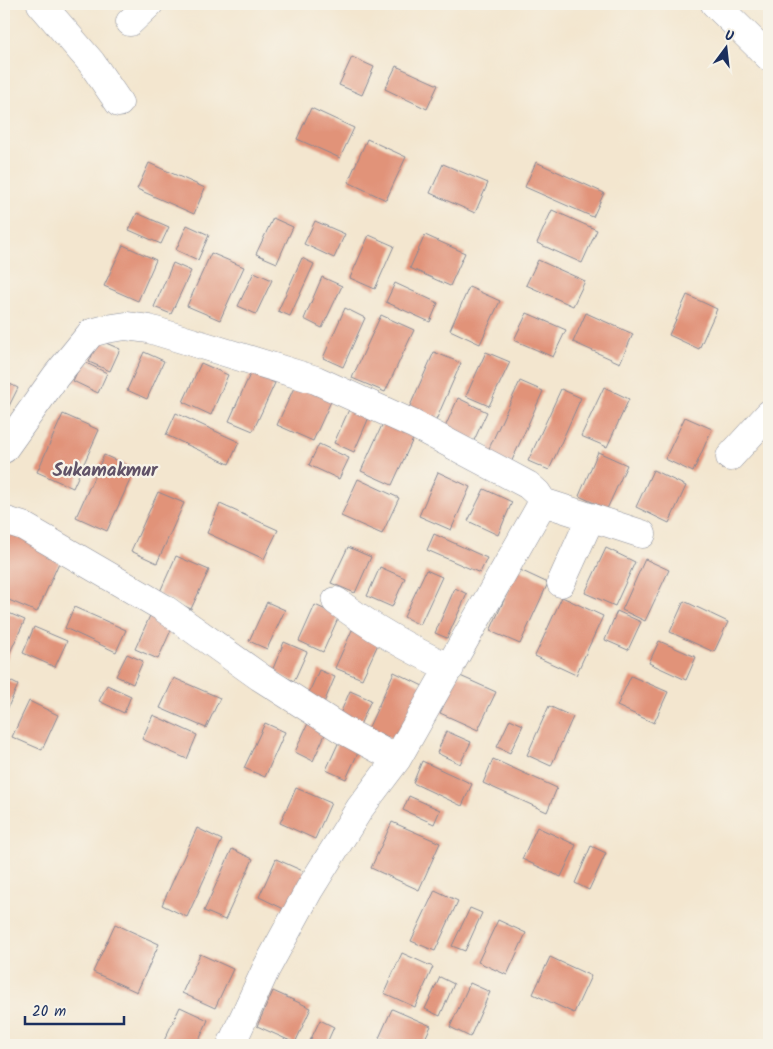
<svg xmlns="http://www.w3.org/2000/svg" width="773" height="1049" viewBox="0 0 773 1049" font-family="Kalam,sans-serif">
  <rect width="100%" height="100%" fill="#f7f3e8"/>
  <filter id="ink" filterUnits="userSpaceOnUse"><feTurbulence type="fractalNoise" baseFrequency=".02" numOctaves="2"/><feDisplacementMap in="SourceGraphic" scale="10" xChannelSelector="R" yChannelSelector="G"/><feConvolveMatrix kernelMatrix="1 2 1 2 8 2 1 2 1" color-interpolation-filters="sRGB"/></filter>
  <filter id="wash" filterUnits="userSpaceOnUse"><feTurbulence type="fractalNoise" baseFrequency=".0096" numOctaves="4" result="noise"/><feDisplacementMap in="SourceGraphic" scale="20" xChannelSelector="R" yChannelSelector="G"/><feGaussianBlur stdDeviation="1.12" result="paint"/><feColorMatrix in="noise" values="0 0 0 0 0 0 0 0 0 0 0 0 0 0 0 0 0 1.4 0 .05"/><feComposite in="paint" operator="in"/></filter>
  <g filter="url(#wash)">
    <rect width="100%" height="100%" fill="#f3e6cf"/>
    <g id="blocks">
      <!-- building -->
      <path fill="#e19379" d="M 352,57 L 374,67 L 362,95 L 339,85 Z
        M 396,66 L 438,85 L 427,109 L 385,89 Z
        M 311,108 L 354,128 L 340,158 L 297,139 Z
        M 367,139 L 406,157 L 386,200 L 348,182 Z
        M 536,162 L 604,193 L 593,217 L 525,187 Z
        M 149,163 L 205,188 L 194,214 L 137,189 Z
        M 443,164 L 488,183 L 475,213 L 430,193 Z
        M 552,210 L 597,230 L 582,263 L 537,243 Z
        M 137,213 L 169,227 L 161,244 L 129,230 Z
        M 273,218 L 293,227 L 277,263 L 256,254 Z
        M 315,221 L 345,234 L 334,258 L 304,244 Z
        M 187,225 L 209,235 L 198,260 L 176,250 Z
        M 369,235 L 394,246 L 375,289 L 350,278 Z
        M 425,235 L 465,253 L 450,286 L 410,268 Z
        M 123,245 L 156,260 L 138,301 L 104,286 Z
        M 211,253 L 244,267 L 220,320 L 187,306 Z
        M 302,258 L 314,264 L 290,316 L 278,311 Z
        M 538,260 L 585,281 L 573,306 L 526,285 Z
        M 173,263 L 191,271 L 171,314 L 154,307 Z
        M 254,272 L 272,280 L 256,314 L 238,306 Z
        M 322,277 L 342,286 L 322,328 L 304,319 Z
        M 395,283 L 438,303 L 430,322 L 386,302 Z
        M 469,287 L 500,301 L 480,344 L 450,330 Z
        M 687,295 L 717,309 L 699,349 L 669,335 Z
        M 345,308 L 365,318 L 343,367 L 323,358 Z
        M 527,313 L 566,330 L 553,357 L 514,340 Z
        M 586,313 L 633,334 L 620,363 L 573,342 Z
        M 381,315 L 414,330 L 385,392 L 352,378 Z
        M 99,340 L 120,349 L 110,371 L 89,362 Z
        M 144,352 L 164,361 L 147,399 L 127,390 Z
        M 434,352 L 461,363 L 433,427 L 406,415 Z
        M 486,352 L 510,362 L 489,406 L 466,396 Z
        M 82,361 L 107,373 L 98,393 L 73,381 Z
        M 201,363 L 228,375 L 211,415 L 183,402 Z
        M 251,372 L 275,383 L 253,431 L 229,421 Z
        M 4,381 L 18,388 L 6,412 L 4,411 Z
        M 297,381 L 333,397 L 313,441 L 277,425 Z
        M 520,381 L 543,391 L 510,465 L 486,455 Z
        M 604,387 L 629,399 L 607,447 L 581,436 Z
        M 561,389 L 581,398 L 549,470 L 528,461 Z
        M 458,398 L 487,412 L 471,447 L 442,434 Z
        M 351,405 L 370,415 L 354,452 L 334,443 Z
        M 176,413 L 239,442 L 229,464 L 166,435 Z
        M 63,414 L 99,430 L 73,488 L 37,472 Z
        M 685,417 L 712,429 L 693,472 L 665,459 Z
        M 383,423 L 414,437 L 392,485 L 361,471 Z
        M 319,444 L 349,458 L 339,479 L 309,465 Z
        M 598,452 L 627,465 L 607,509 L 579,496 Z
        M 104,455 L 135,469 L 107,531 L 76,517 Z
        M 653,470 L 686,486 L 669,523 L 636,507 Z
        M 438,472 L 470,487 L 451,530 L 419,516 Z
        M 358,479 L 399,498 L 382,534 L 341,516 Z
        M 484,489 L 512,502 L 498,535 L 468,521 Z
        M 158,492 L 184,503 L 157,563 L 131,551 Z
        M 220,504 L 278,530 L 264,559 L 207,533 Z
        M 10,532 L 62,556 L 37,612 L 4,598 L 4,545 Z
        M 434,534 L 487,558 L 480,573 L 427,550 Z
        M 348,547 L 371,557 L 355,593 L 331,583 Z
        M 606,548 L 635,562 L 615,606 L 585,593 Z
        M 176,556 L 209,570 L 191,609 L 159,594 Z
        M 645,559 L 669,570 L 645,621 L 622,610 Z
        M 380,567 L 405,578 L 392,607 L 367,596 Z
        M 518,569 L 548,583 L 520,644 L 490,631 Z
        M 426,570 L 442,577 L 420,625 L 404,617 Z
        M 455,588 L 467,594 L 447,638 L 435,633 Z
        M 562,597 L 603,616 L 576,675 L 535,656 Z
        M 684,601 L 728,622 L 714,652 L 670,632 Z
        M 267,602 L 285,610 L 267,649 L 249,641 Z
        M 315,605 L 339,616 L 323,652 L 299,641 Z
        M 74,607 L 126,630 L 116,652 L 65,628 Z
        M 153,609 L 176,619 L 158,659 L 135,649 Z
        M 4,611 L 25,620 L 5,663 L 4,663 Z
        M 617,611 L 641,622 L 628,650 L 605,640 Z
        M 34,627 L 67,641 L 55,667 L 23,653 Z
        M 352,630 L 379,642 L 362,679 L 335,668 Z
        M 659,641 L 696,657 L 686,680 L 649,663 Z
        M 284,642 L 307,652 L 294,681 L 272,671 Z
        M 127,654 L 143,661 L 133,684 L 116,676 Z
        M 319,670 L 335,677 L 323,705 L 307,697 Z
        M 394,672 L 425,687 L 400,743 L 368,729 Z
        M 458,675 L 496,692 L 478,730 L 440,713 Z
        M 631,676 L 668,692 L 654,723 L 617,706 Z
        M 4,678 L 18,685 L 4,716 Z
        M 174,678 L 220,698 L 206,728 L 160,708 Z
        M 107,685 L 131,696 L 124,713 L 99,701 Z
        M 350,691 L 371,700 L 360,725 L 339,716 Z
        M 29,701 L 58,715 L 42,750 L 12,737 Z
        M 549,706 L 573,717 L 551,766 L 527,755 Z
        M 153,715 L 197,735 L 187,759 L 142,739 Z
        M 510,719 L 523,725 L 510,753 L 497,747 Z
        M 309,721 L 327,730 L 313,761 L 295,752 Z
        M 265,723 L 285,732 L 265,777 L 244,768 Z
        M 446,731 L 471,742 L 460,764 L 437,753 Z
        M 342,735 L 362,744 L 346,779 L 326,770 Z
        M 493,759 L 557,788 L 547,812 L 483,783 Z
        M 422,761 L 472,784 L 462,806 L 413,783 Z
        M 296,788 L 331,803 L 315,839 L 280,823 Z
        M 409,796 L 440,810 L 434,824 L 403,810 Z
        M 392,822 L 440,843 L 419,890 L 371,868 Z
        M 537,827 L 576,845 L 561,877 L 522,859 Z
        M 197,828 L 222,840 L 187,917 L 162,905 Z
        M 591,846 L 606,853 L 589,890 L 575,883 Z
        M 232,849 L 253,859 L 225,920 L 204,911 Z
        M 276,859 L 305,872 L 288,911 L 259,897 Z
        M 435,890 L 458,901 L 435,951 L 411,941 Z
        M 470,908 L 482,913 L 465,951 L 452,946 Z
        M 498,920 L 526,933 L 507,975 L 478,962 Z
        M 115,924 L 159,944 L 137,992 L 93,972 Z
        M 402,953 L 433,967 L 415,1007 L 384,993 Z
        M 200,954 L 233,969 L 215,1008 L 182,993 Z
        M 550,957 L 591,976 L 574,1013 L 533,994 Z
        M 440,977 L 454,984 L 440,1016 L 425,1009 Z
        M 470,983 L 490,992 L 470,1037 L 450,1027 Z
        M 273,991 L 311,1008 L 295,1043 L 257,1026 Z
        M 180,1007 L 208,1020 L 197,1045 L 162,1045 Z
        M 392,1009 L 431,1026 L 422,1045 L 394,1045 L 379,1038 Z
        M 320,1020 L 334,1027 L 326,1045 L 308,1045 Z"/>
    </g>
  </g>
  <g filter="url(#ink)">
    <use href="#blocks" fill-opacity="0" stroke="#878a96" stroke-width="1"/>
    <g fill="none" stroke-linecap="round" stroke-linejoin="round">
      <!-- minor casing -->
      <g stroke="#878a96" stroke-width="29">
        <path id="minor" d="M 41,4 L 91,62 L 119,103
          M 715,4 L 769,57
          M 130,22 L 149,4
          M 4,449 L 56,376 L 91,333 L 106,329 L 126,326 L 149,329 L 316,380 L 413,424 L 528,485 L 537,493 L 543,502 L 642,534
          M 730,457 L 769,414
          M 4,520 L 23,526 L 162,607 L 260,677 L 343,730 L 397,759
          M 561,583 L 591,517
          M 336,601 C 372,628 409,649 450,668
          M 231,1045 L 266,969 L 309,890 L 360,808 L 397,759 L 543,502"/>
      </g>
      <!-- minor -->
      <use href="#minor" stroke="#fff" stroke-width="28"/>
    </g>
  </g>
  <g text-anchor="middle" dominant-baseline="central" stroke-width="4.5" stroke-linejoin="round" paint-order="stroke">
    <!-- quarter labels -->
    <g font-size="19" font-weight="bold" fill="#605267" stroke="#f7f3e8">
      <text x="105" y="471">Sukamakmur</text>
    </g>
  </g>
  <!-- margin -->
  <rect width="773" height="1049" fill="none" stroke="#f7f3e8" stroke-width="20"/>
  <!-- north arrow -->
  <g transform="translate(726 48) rotate(15)" stroke="#f7f3e8" stroke-width="4" paint-order="stroke">
  <path d="M0-4L9 19L0 12L-9 19Z" fill="#1b2f5e"/>
  <text y="-8" font-size="14" font-weight="bold" text-anchor="middle" fill="#1b2f5e">U</text>
  </g>
  <!-- scale -->
  <path d="M25 1016v8h99v-8" fill="none" stroke="#1b2f5e" stroke-width="2.5"/>
  <text x="32" y="1016" font-size="15" fill="#1b2f5e" stroke="#f7f3e8" stroke-width="4" paint-order="stroke">20 m</text>
</svg>
